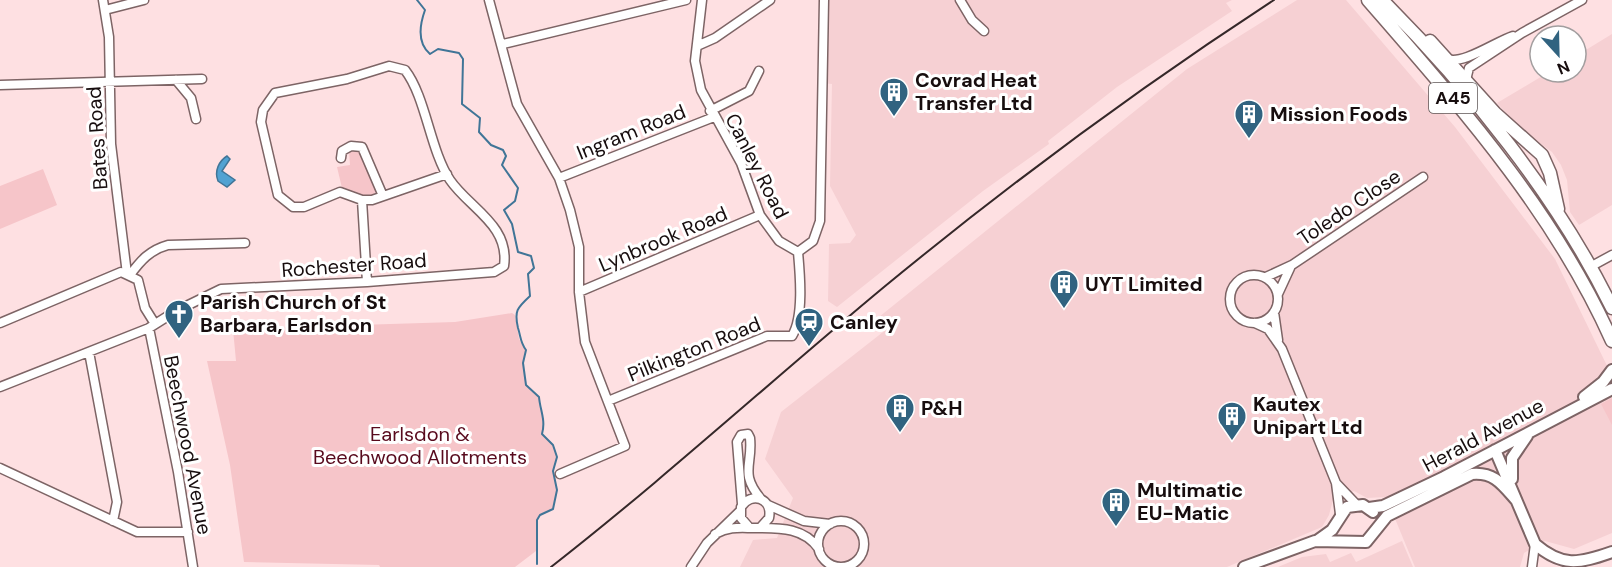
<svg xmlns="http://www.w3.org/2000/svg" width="1612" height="567" viewBox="0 0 1612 567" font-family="'DM Sans',sans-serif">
  <rect width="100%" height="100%" fill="#fee0e2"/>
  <!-- built -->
  <path fill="#f6d0d3" d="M 824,0 L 1232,0 L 1226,3 L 1232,11 L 1117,87 L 1048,141 L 1049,144 L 983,191 L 837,307 L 828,301 L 829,244 L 850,243 L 856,235 L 830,186 L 832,84 L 823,83 Z
    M 1297,0 L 1346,0 L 1455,127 L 1555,259 L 1612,376 L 1612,533 L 1574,549 L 1545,541 L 1524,553 L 1520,567 L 1415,567 L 1386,497 L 1367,498 L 1354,491 L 1333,500 L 1329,515 L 1322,527 L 1227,567 L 740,567 L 753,540 L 777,538 L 793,498 L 765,459 L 781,412 L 883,332 L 874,321 L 1187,69 Z
    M 1612,34 L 1612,205 L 1579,225 L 1570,212 L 1567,180 L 1561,165 L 1552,152 L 1523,131 L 1497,103 L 1549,72 L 1576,72 L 1576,56 Z
    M 1402,541 L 1413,567 L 1278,567 L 1302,557 L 1326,554 L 1330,562 L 1351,553 L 1356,562 Z"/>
  <!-- green -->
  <path fill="#f6c5c9" d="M 358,148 L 377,190 L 373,195 L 361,195 L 342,188 L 337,167 L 350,165 L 349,151 Z
    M 43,169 L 57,205 L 0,229 L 0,186 Z
    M 512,313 L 515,315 L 519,339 L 526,350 L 523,363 L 526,385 L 539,397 C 540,410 546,420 542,434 L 553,445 L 557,457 L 553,471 L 557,490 L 553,509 L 538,517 L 536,551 L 515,567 L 380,567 L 379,565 L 244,562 L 230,465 L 207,361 L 236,361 L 233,329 L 455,322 Z
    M 1612,398 L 1612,425 L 1601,404 Z"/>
  <!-- water -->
  <path fill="#51a2d2" stroke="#407597" stroke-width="1.5" d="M 227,156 L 230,159 L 222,171 L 235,180 L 227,187 L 218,181 C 214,171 219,161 227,156 Z"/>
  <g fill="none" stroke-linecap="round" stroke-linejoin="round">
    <!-- stream -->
    <path stroke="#407597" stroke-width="2" d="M 417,0 L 425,10 C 420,24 417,43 430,54 L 438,49 L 459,53 L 463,59 L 462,104 L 480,118 L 479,132 L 491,145 L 503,150 L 506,156 L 502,165 L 518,188 L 515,201 L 504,210 L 512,224 L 518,252 L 531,256 L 534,268 L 528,274 L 530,296 C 517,308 514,311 518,328 C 521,337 520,342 526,350 L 523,363 L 526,385 L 539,397 C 540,410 546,420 542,434 L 553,445 L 557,457 L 553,471 L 557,490 L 553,509 L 540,515 L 537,520 L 537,564"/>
    <!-- minor casing -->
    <g stroke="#7d6465" stroke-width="11">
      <path id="minor" d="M 103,0 L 109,37 L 111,144 L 127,274
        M 489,0 L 517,104 L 559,178 L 570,210 L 579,247 L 579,292 L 585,342 L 625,446 L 560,474
        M 702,0 L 695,61 L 701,90 L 741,163 L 760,215 L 779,241 L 798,252
        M 960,0 L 972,20 L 984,31
        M 105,10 L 144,0
        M 503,44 L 686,0
        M 697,46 L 715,38 L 770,0
        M 1447,59 C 1463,65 1495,42 1513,36
        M 176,80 L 191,98 L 196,119
        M 1466,80 L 1469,68 L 1522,33 L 1582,0
        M 0,85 L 202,79
        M 710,111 L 749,91 L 759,71
        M 341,158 L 342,151 L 351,146 L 362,147 L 383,196
        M 559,178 L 714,117
        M 362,200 L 367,282
        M 798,252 L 813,241 L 820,221 L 824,0
        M 1590,267 L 1612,255
        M1230 299a24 24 0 1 1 48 0a24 24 0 1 1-48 0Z
        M 130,275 C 141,260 150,250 168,245 L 245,243
        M 1266,277 L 1292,265 L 1423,177
        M 579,292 L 760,215
        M 1278,294 L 1290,268
        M 1274,312 L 1278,340
        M 0,323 L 121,272 L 138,280 L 145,308 L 155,324
        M 1255,323 L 1268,329 L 1282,349 L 1336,483 L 1340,514
        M 149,328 L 178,472 L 193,567
        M 89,352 L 117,502 L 113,521
        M 0,387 L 149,328 L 176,311 L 221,289 L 367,282 L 481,273 L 494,272 L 504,266 C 510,225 469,208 450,180 C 430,150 426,97 405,70 L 389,66 L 347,79 L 275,93 L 263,110 L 261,122 L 278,195 L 293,207 L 304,207 L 340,192 L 362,200 L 372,200 L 447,174
        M 608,401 L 767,336 L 792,336 C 804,317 800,274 798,252
        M 0,468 L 137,532 L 188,532
        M 1336,483 L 1356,504
        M 742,504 L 737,442 L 741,435 L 748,434 L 750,438 C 753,465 739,473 761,499
        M 768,505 L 804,521 L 830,524
        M818 544a23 23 0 1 1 46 0a23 23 0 1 1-46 0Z
        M 748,526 L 741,518 L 741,507 C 751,491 773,498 769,518 L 761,527
        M 715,534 C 731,526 739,528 756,528 C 779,528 804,527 819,549
        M 691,567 L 707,543 L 740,511
        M 1532,567 L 1535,544"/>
    </g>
    <!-- major casing -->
    <g stroke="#7d6465" stroke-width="14">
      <path id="major" d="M 1584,397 L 1603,382 L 1612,370
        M 1495,450 L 1535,544 C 1562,567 1578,564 1612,552
        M 1512,479 L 1512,458 L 1527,436
        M 1369,508 L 1383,506 L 1444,477 L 1612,389
        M 1318,540 L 1332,530 L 1347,507 L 1363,505 L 1373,512
        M 1244,567 L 1315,541 L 1366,542 L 1387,516 L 1472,474 C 1494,472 1502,484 1516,500"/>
    </g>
    <!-- highway casing -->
    <g stroke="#7d6465" stroke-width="15">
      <path id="highway" d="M 1368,0 C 1460,106 1554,211 1612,341
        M 1382,0 C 1469,87 1558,197 1612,308
        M 1430,41 L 1495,113 L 1542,155 L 1550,173 L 1558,209"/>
    </g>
    <!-- minor -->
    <use href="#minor" stroke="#fff" stroke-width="8"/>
    <!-- major -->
    <use href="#major" stroke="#fff" stroke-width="10"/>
    <!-- highway -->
    <use href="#highway" stroke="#fff" stroke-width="12"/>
    <!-- rail -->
    <path stroke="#352829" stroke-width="2" d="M 551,567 C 665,478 772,380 884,287 C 1008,185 1139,88 1274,0"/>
  </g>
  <!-- icons -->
  <defs>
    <g id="building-pin" transform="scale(1.5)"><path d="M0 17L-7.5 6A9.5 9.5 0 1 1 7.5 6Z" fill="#316380" stroke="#fff"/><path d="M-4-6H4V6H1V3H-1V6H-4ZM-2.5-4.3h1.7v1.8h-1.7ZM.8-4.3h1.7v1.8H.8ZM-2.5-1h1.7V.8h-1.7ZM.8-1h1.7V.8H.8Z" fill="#fff"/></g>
    <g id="church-pin" transform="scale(1.5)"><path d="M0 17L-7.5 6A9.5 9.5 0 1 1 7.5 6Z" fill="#316380" stroke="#fff"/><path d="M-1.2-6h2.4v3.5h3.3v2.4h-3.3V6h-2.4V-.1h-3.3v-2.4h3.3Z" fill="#fff"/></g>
    <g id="station-pin" transform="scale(1.5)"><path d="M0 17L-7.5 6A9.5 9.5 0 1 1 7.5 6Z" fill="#316380" stroke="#fff"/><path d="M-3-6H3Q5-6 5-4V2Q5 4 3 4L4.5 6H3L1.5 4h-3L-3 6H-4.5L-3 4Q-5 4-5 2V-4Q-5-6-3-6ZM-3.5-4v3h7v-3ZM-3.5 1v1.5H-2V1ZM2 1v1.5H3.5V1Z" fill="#fff"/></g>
  </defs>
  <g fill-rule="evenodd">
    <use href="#building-pin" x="894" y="92"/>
    <use href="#building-pin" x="1249" y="114"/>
    <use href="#building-pin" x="1064" y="284"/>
    <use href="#church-pin" x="179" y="314"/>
    <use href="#station-pin" x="809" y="322"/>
    <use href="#building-pin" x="900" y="408"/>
    <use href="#building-pin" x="1232" y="416"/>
    <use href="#building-pin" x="1116" y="502"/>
  </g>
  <g text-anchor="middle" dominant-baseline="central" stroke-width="6" stroke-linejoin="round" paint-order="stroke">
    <!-- shield labels -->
    <rect fill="#fff" stroke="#5d5656" stroke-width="1.5" x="1429" y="83" width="48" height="30" rx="4.5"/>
    <g font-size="18" font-weight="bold" fill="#170d0e">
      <text x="1453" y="98">A45</text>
    </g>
    <!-- poi labels -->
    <g font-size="20" font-weight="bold" fill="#170d0e" stroke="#fff" text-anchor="start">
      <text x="915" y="80">Covrad Heat<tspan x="915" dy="23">Transfer Ltd</tspan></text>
      <text x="1270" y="114">Mission Foods</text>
      <text x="1085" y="284">UYT Limited</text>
      <text x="200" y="302">Parish Church of St<tspan x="200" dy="23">Barbara, Earlsdon</tspan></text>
      <text x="830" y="322">Canley</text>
      <text x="1253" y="404">Kautex<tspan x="1253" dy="23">Unipart Ltd</tspan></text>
      <text x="921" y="408">P&amp;H</text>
      <text x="1137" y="490">Multimatic<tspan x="1137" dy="23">EU-Matic</tspan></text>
    </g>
    <!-- street labels -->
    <g font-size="20" fill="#170d0e" stroke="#fff">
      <text transform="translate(631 132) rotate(-22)">Ingram Road</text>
      <text transform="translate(97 138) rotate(-94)">Bates Road</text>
      <text transform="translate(757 166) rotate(63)">Canley Road</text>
      <text transform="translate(1349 207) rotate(-34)">Toledo Close</text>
      <text transform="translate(663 239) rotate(-23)">Lynbrook Road</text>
      <text transform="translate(354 265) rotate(-4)">Rochester Road</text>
      <text transform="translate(694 349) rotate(-22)">Pilkington Road</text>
      <text transform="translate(1483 435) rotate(-28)">Herald Avenue</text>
      <text transform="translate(188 445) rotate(79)">Beechwood Avenue</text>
    </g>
    <!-- park labels -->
    <g font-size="20" fill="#580a1d" stroke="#fff">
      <text x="420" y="434">Earlsdon &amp;<tspan x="420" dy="23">Beechwood Allotments</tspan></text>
    </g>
  </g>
  <!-- north arrow -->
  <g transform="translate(1558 54) rotate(158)"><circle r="28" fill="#ffffff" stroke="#a29e9f" stroke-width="1.5"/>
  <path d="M0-4.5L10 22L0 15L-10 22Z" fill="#316380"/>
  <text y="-9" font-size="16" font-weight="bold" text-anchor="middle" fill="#170d0e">N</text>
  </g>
</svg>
